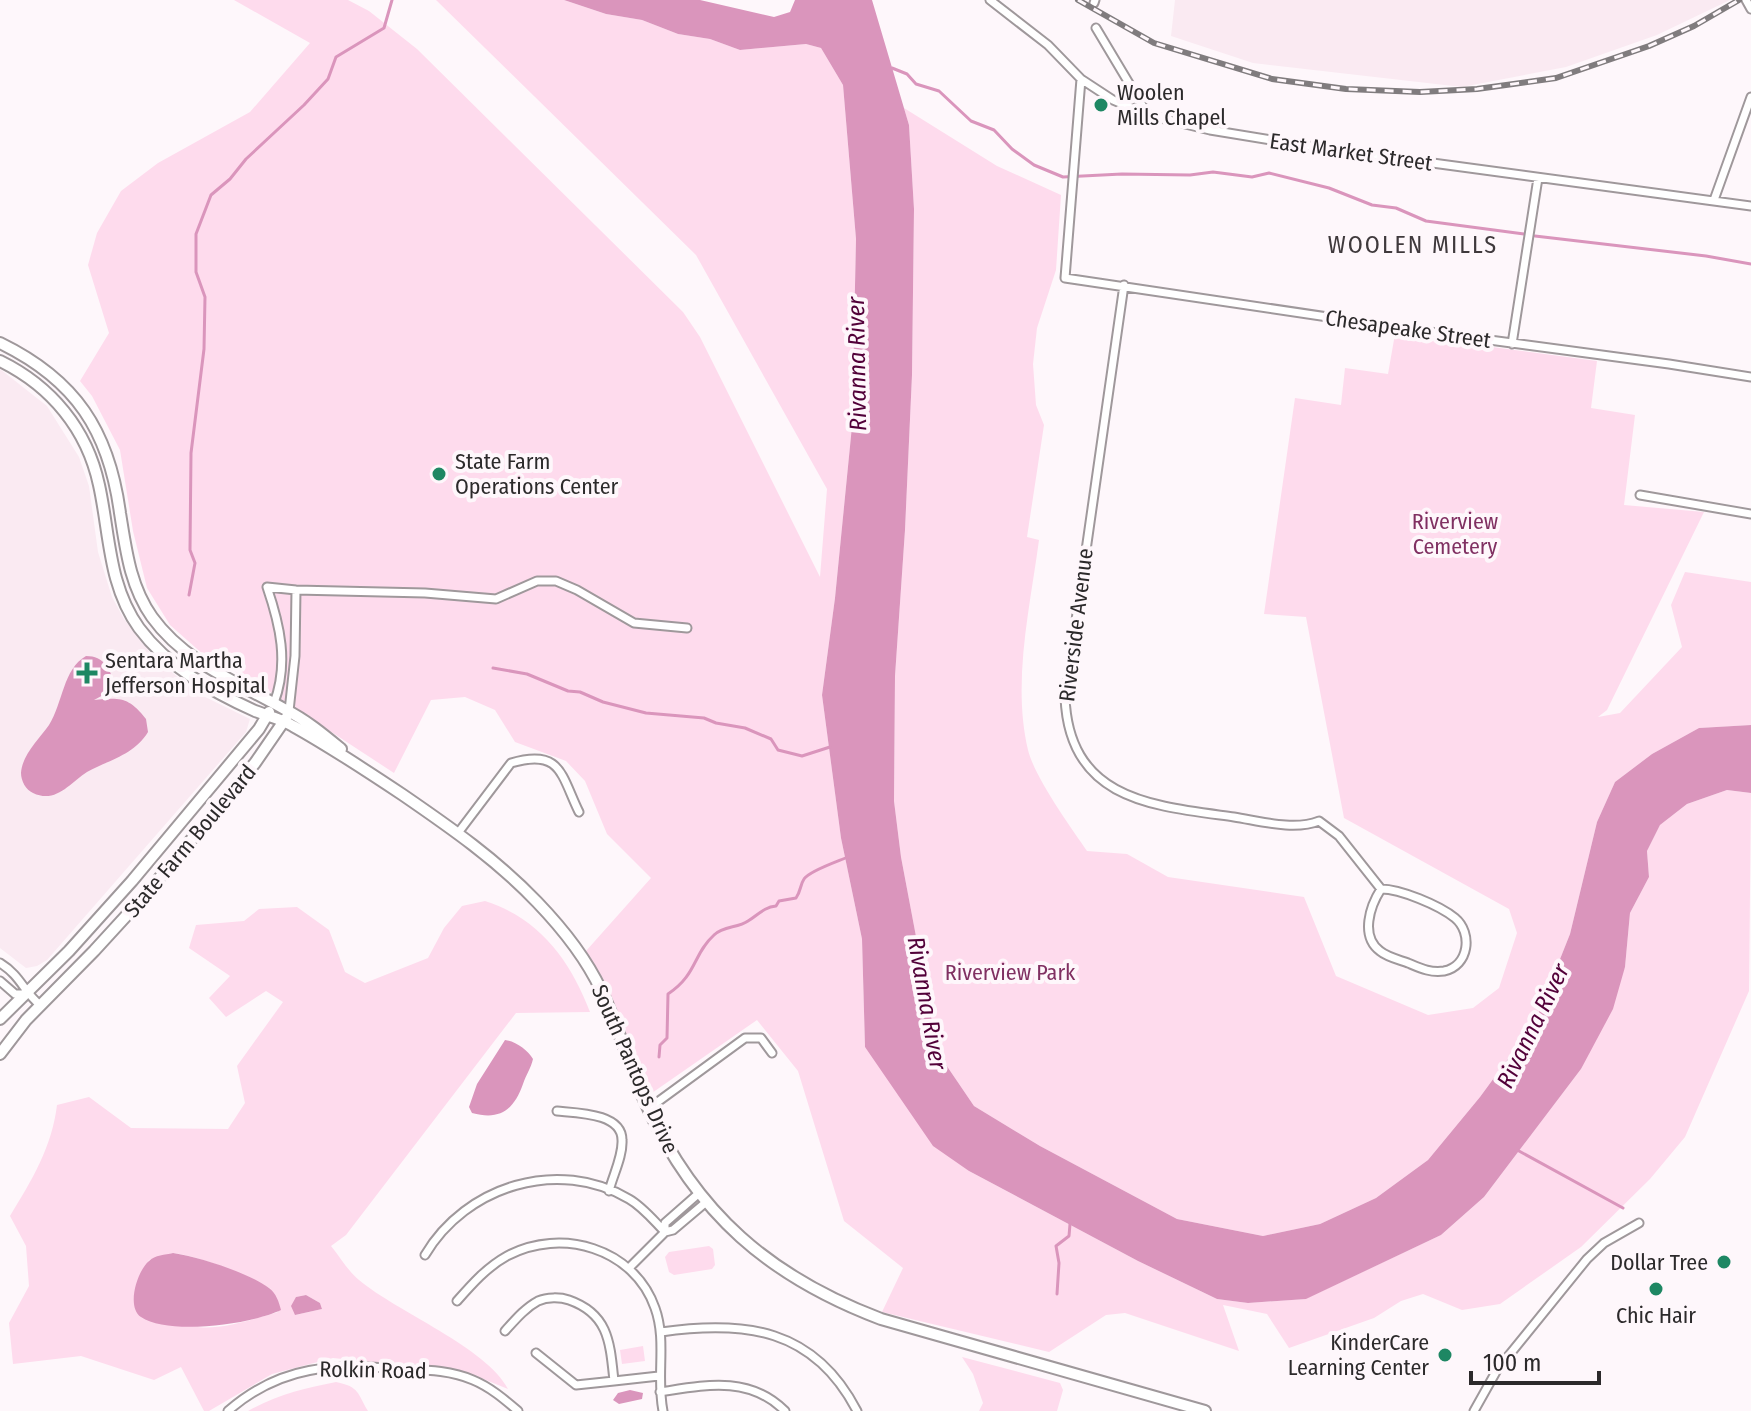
<svg xmlns="http://www.w3.org/2000/svg" width="1751" height="1411" viewBox="0 0 1751 1411" font-family="'Fira Sans Condensed',sans-serif">
  <rect width="100%" height="100%" fill="#fef7fb"/>
  <!-- built -->
  <path fill="#faeaf2" d="M 1175,0 L 1730,0 L 1657,35 L 1566,67 L 1462,87 L 1253,63 L 1171,36 Z
    M 0,369 L 47,406 L 79,457 L 89,486 L 98,552 L 112,597 L 124,619 L 152,655 L 195,692 L 250,719 L 246,732 L 47,960 L 37,966 L 26,968 L 0,948 Z"/>
  <!-- green -->
  <path fill="#fedbed" fill-rule="evenodd" d="M 234,0 L 348,0 L 369,11 L 417,49 L 683,312 L 700,337 L 820,577 L 827,489 L 696,255 L 436,0 L 564,0 L 606,14 L 642,20 L 678,34 L 710,39 L 740,50 L 806,44 L 821,48 L 843,85 L 856,239 L 852,426 L 835,598 L 822,695 L 841,838 L 862,939 L 865,1047 L 969,1171 L 1138,1261 L 1217,1299 L 1248,1303 L 1305,1299 L 1441,1235 L 1484,1197 L 1581,1069 L 1625,967 L 1630,913 L 1649,877 L 1647,851 L 1660,825 L 1687,804 L 1727,790 L 1751,793 L 1749,991 L 1685,1137 L 1650,1179 L 1581,1247 L 1500,1304 L 1462,1310 L 1423,1294 L 1401,1301 L 1374,1318 L 1289,1348 L 1267,1314 L 1223,1305 L 1239,1351 L 1125,1313 L 1106,1315 L 1049,1352 L 882,1312 L 903,1268 L 844,1221 L 798,1071 L 757,1020 L 649,1095 L 610,996 L 586,951 L 651,878 L 607,834 L 585,781 L 566,761 L 515,742 L 495,710 L 465,697 L 431,700 L 394,773 L 255,682 L 205,656 L 170,625 L 147,588 L 133,531 L 120,450 L 92,396 L 80,381 L 109,333 L 88,265 L 97,233 L 121,191 L 158,163 L 250,112 L 310,43 Z
    M 904,108 L 997,166 L 1061,195 L 1056,270 L 1037,328 L 1033,364 L 1036,405 L 1044,425 L 1027,537 L 1039,540 C 1030,608 1012,682 1028,750 C 1035,778 1070,826 1087,851 L 1127,854 L 1168,877 L 1304,897 L 1336,976 L 1428,1015 L 1473,1008 L 1499,988 L 1517,933 L 1509,909 L 1344,818 L 1306,617 L 1264,614 L 1295,398 L 1341,405 L 1345,368 L 1388,374 L 1395,334 L 1597,361 L 1591,408 L 1635,415 L 1624,505 L 1704,512 L 1607,710 L 1598,717 L 1620,713 L 1682,647 L 1671,605 L 1685,572 L 1751,582 L 1751,725 L 1699,728 L 1652,754 L 1615,782 L 1597,822 L 1570,934 L 1535,1022 L 1480,1097 L 1428,1160 L 1376,1198 L 1320,1224 L 1263,1236 L 1177,1219 L 1040,1146 L 974,1106 L 938,1053 L 901,857 L 894,801 L 895,676 L 905,530 L 912,375 L 914,209 L 909,125 Z
    M 485,901 C 540,919 570,960 590,1012 L 516,1013 L 346,1235 L 331,1246 C 340,1257 348,1271 359,1280 C 397,1312 486,1347 508,1389 L 466,1372 L 333,1358 L 272,1374 L 209,1411 L 204,1411 L 181,1367 L 154,1380 L 81,1356 L 13,1364 L 9,1323 L 29,1286 L 26,1246 L 10,1216 C 32,1180 52,1147 57,1105 L 89,1097 L 131,1128 L 228,1129 L 245,1103 L 237,1066 L 283,1002 L 266,991 L 226,1017 L 209,998 L 230,976 L 189,948 L 196,925 L 244,921 L 259,909 L 297,907 L 329,930 L 345,972 L 365,983 L 428,958 L 444,928 L 462,906 ZM 173,1253 C 206,1258 241,1273 271,1289 L 278,1312 C 257,1318 206,1336 186,1323 C 169,1312 154,1294 139,1280 L 149,1260 ZM 306,1295 L 320,1303 L 322,1309 L 295,1315 L 296,1297 Z
    M 709,1246 L 713,1249 L 715,1265 L 712,1269 L 674,1275 L 669,1272 L 665,1257 L 669,1252 Z
    M 643,1346 L 645,1361 L 622,1364 L 620,1350 Z
    M 962,1357 L 1060,1383 L 1063,1390 L 1057,1411 L 979,1411 L 983,1403 L 973,1374 Z
    M 336,1382 C 360,1387 357,1393 368,1411 L 248,1411 C 276,1395 305,1388 336,1382 Z"/>
  <!-- water -->
  <path fill="#da95bc" d="M 564,0 L 700,0 L 774,17 L 790,12 L 795,0 L 872,0 L 909,125 L 914,209 L 912,375 L 905,530 L 895,676 L 894,801 L 901,857 L 938,1053 L 974,1106 L 1040,1146 L 1177,1219 L 1263,1236 L 1320,1224 L 1376,1198 L 1428,1160 L 1480,1097 L 1535,1022 L 1570,934 L 1597,822 L 1615,782 L 1652,754 L 1699,728 L 1751,725 L 1751,793 L 1727,790 L 1687,804 L 1660,825 L 1647,851 L 1649,877 L 1630,913 L 1625,967 L 1613,1009 L 1581,1069 L 1484,1197 L 1441,1235 L 1306,1299 L 1248,1303 L 1217,1299 L 1138,1261 L 969,1171 L 933,1146 L 865,1047 L 862,939 L 841,838 L 822,695 L 835,598 L 852,426 L 856,239 L 843,85 L 821,48 L 806,44 L 740,50 L 710,39 L 678,34 L 642,20 L 606,14 Z
    M 86,656 C 104,656 111,669 114,685 L 107,693 L 94,700 C 119,698 128,696 146,719 L 148,732 C 134,755 109,760 87,772 C 70,783 56,804 33,793 C 26,790 21,781 21,773 C 22,755 39,739 49,725 C 63,703 63,669 86,656 Z
    M 505,1040 C 515,1041 528,1050 533,1059 C 531,1068 526,1075 523,1084 C 514,1109 501,1121 472,1113 L 469,1107 L 477,1084 Z
    M 173,1253 C 199,1257 247,1272 269,1288 C 276,1293 279,1302 281,1310 C 252,1324 169,1336 141,1317 C 126,1307 137,1271 149,1261 C 155,1255 165,1255 173,1253 Z
    M 306,1295 L 320,1303 L 322,1309 L 295,1315 L 291,1306 L 296,1297 Z
    M 630,1390 L 643,1393 L 642,1399 L 619,1404 L 613,1400 L 618,1393 Z"/>
  <g fill="none" stroke-linecap="round" stroke-linejoin="round">
    <!-- stream -->
    <path stroke="#da95bc" stroke-width="3" d="M 892,68 L 907,74 L 916,84 L 939,91 L 971,121 L 994,130 L 1012,149 L 1034,165 L 1063,177 L 1122,174 L 1190,175 L 1213,172 L 1252,177 L 1269,173 L 1329,188 L 1372,205 L 1396,208 L 1426,221 L 1524,234
      M 1535,236 L 1706,256 L 1751,264
      M 189,595 L 195,563 L 190,550 L 191,453 L 204,349 L 205,297 L 196,272 L 196,234 L 211,195 L 230,179 L 246,159 L 304,105 L 328,79 L 336,57 L 384,28 L 392,0
      M 493,668 L 527,674 L 568,691 L 580,692 L 603,702 L 646,713 L 704,718 L 716,723 L 745,728 L 771,739 L 778,750 L 802,756 L 830,747
      M 659,1057 L 660,1045 L 667,1038 L 668,994 C 697,975 693,954 714,935 C 723,926 738,928 748,921 C 758,915 764,907 776,906 L 779,901 L 796,898 C 801,891 800,885 804,879 C 809,871 839,861 848,857
      M 1519,1151 L 1623,1208
      M 1057,1294 L 1059,1263 L 1056,1246 L 1069,1236 L 1070,1224"/>
    <!-- street casing -->
    <g stroke="#9f989b" stroke-width="11">
      <path id="street" d="M 990,0 L 1048,45 L 1081,79 L 1113,100 L 1148,115 L 1210,130 L 1314,147 L 1751,206
        M 1746,0 L 1751,9
        M 1094,3 L 1095,0
        M 1096,28 L 1148,115
        M 1081,79 L 1065,278 L 1422,331 L 1669,364 L 1751,377
        M 1714,200 L 1751,97
        M 1124,285 L 1065,697 C 1069,801 1154,806 1234,817 C 1260,821 1294,831 1319,821 L 1339,836 L 1381,889 C 1370,906 1360,936 1380,951 C 1387,957 1400,960 1408,963 C 1420,968 1430,973 1444,971 C 1469,966 1473,933 1455,918 C 1439,905 1400,889 1381,889
        M 1512,344 L 1538,178
        M 1640,495 L 1751,514
        M 274,703 C 289,663 280,625 267,587 L 296,590 L 425,593 L 496,599 L 537,581 L 556,581 L 577,590 L 634,623 L 687,628
        M 289,711 L 295,656 L 296,590
        M 458,833 L 511,763 C 561,748 561,775 579,812
        M 0,963 C 21,976 23,991 40,1005
        M 0,981 L 15,994 L 25,994
        M 648,1109 L 745,1038 L 761,1038 L 772,1053
        M 557,1111 C 577,1113 622,1113 622,1140 C 623,1156 613,1175 609,1191
        M 665,1232 L 665,1223 L 698,1194
        M 425,1255 C 466,1186 558,1157 629,1199 C 643,1207 654,1221 665,1232
        M 629,1268 L 665,1232 L 673,1230 L 705,1203
        M 457,1301 C 472,1284 487,1267 507,1256 C 561,1227 634,1248 655,1308 C 667,1341 656,1376 663,1411
        M 505,1331 C 515,1320 525,1308 538,1301 C 547,1297 560,1297 569,1300 C 609,1314 610,1343 614,1381 L 659,1376
        M 661,1332 C 745,1320 814,1328 857,1411
        M 536,1353 L 576,1385 L 614,1381
        M 660,1392 C 705,1385 749,1375 785,1411
        M 228,1411 C 282,1364 333,1364 401,1369 C 425,1370 450,1370 473,1380 C 490,1387 504,1399 518,1411
        M 1474,1411 L 1497,1370 L 1587,1259 L 1604,1243 L 1639,1223"/>
    </g>
    <!-- secondary casing -->
    <g stroke="#9f989b" stroke-width="14">
      <path id="secondary" d="M 0,343 C 76,380 109,431 120,513 C 126,550 130,586 152,617 C 185,663 239,683 286,710 C 306,720 324,735 341,749
        M 0,361 C 51,386 87,429 99,485 C 110,534 108,585 139,628 C 168,667 211,691 255,711 C 268,716 281,719 293,726 C 331,747 367,771 403,795 C 451,828 497,860 537,902 C 562,928 585,956 601,990 C 619,1027 629,1067 646,1104 C 696,1214 770,1277 881,1319 L 1205,1411
        M 0,1019 L 69,951 L 132,881 L 259,729 L 269,712
        M 0,1054 L 26,1020 L 94,951 L 148,892 L 255,763 L 286,718"/>
    </g>
    <!-- street -->
    <use href="#street" stroke="#fff" stroke-width="7"/>
    <!-- secondary -->
    <use href="#secondary" stroke="#fff" stroke-width="10"/>
    <!-- rail casing -->
    <g stroke="#807c7e" stroke-width="6">
      <path id="rail" d="M 1078,0 L 1154,43 L 1272,79 L 1346,89 L 1420,92 L 1477,89 L 1556,78 L 1649,46 L 1694,26 L 1739,0"/>
    </g>
    <!-- rail -->
    <use href="#rail" stroke="#fef7fb" stroke-width="3" stroke-dasharray="9" stroke-linecap="butt"/>
  </g>
  <!-- markers -->
  <g fill="#1e8763" stroke="#fef7fb" stroke-width="3">
    <circle cx="1101" cy="105" r="8"/>
    <circle cx="439" cy="474" r="8"/>
    <path d="M83 661h8v8h8v8h-8v8h-8v-8h-8v-8h8z"/>
    <circle cx="1724" cy="1262" r="8"/>
    <circle cx="1656" cy="1289" r="8"/>
    <circle cx="1445" cy="1355" r="8"/>
  </g>
  <g text-anchor="middle" dominant-baseline="central" stroke-width="8" stroke-linejoin="round" paint-order="stroke">
    <!-- poi labels -->
    <g font-size="22" fill="#2c2a2b" stroke="#fef7fb" text-anchor="start">
      <text x="1117" y="92">Woolen<tspan x="1117" dy="25">Mills Chapel</tspan></text>
      <text x="455" y="461">State Farm<tspan x="455" dy="25">Operations Center</tspan></text>
      <text x="105" y="660">Sentara Martha<tspan x="105" dy="25">Jefferson Hospital</tspan></text>
      <text x="1708" y="1262" text-anchor="end">Dollar Tree</text>
      <text x="1656" y="1315" text-anchor="middle">Chic Hair</text>
      <text x="1429" y="1342" text-anchor="end">KinderCare<tspan x="1429" dy="25">Learning Center</tspan></text>
    </g>
    <!-- street labels -->
    <g font-size="22" fill="#2c2a2b" stroke="#fef7fb">
      <text transform="translate(1351 152) rotate(8)">East Market Street</text>
      <text transform="translate(1408 329) rotate(8)">Chesapeake Street</text>
      <text transform="translate(1076 625) rotate(-83)">Riverside Avenue</text>
      <text transform="translate(190 841) rotate(-50)">State Farm Boulevard</text>
      <text transform="translate(635 1069) rotate(66)">South Pantops Drive</text>
      <text transform="translate(373 1370) rotate(1)">Rolkin Road</text>
    </g>
    <!-- park labels -->
    <g font-size="22" fill="#803062" stroke="#fef7fb">
      <text x="1455" y="521">Riverview<tspan x="1455" dy="25">Cemetery</tspan></text>
      <text x="1010" y="972">Riverview Park</text>
    </g>
    <!-- neighbourhood labels -->
    <g font-size="24" letter-spacing="2" fill="#3f393c" stroke="#fef7fb">
      <text x="1413" y="245">WOOLEN MILLS</text>
    </g>
    <!-- water labels -->
    <g font-size="24" font-style="italic" fill="#520039" stroke="#fef7fb">
      <text transform="translate(857 364) rotate(-91)">Rivanna River</text>
      <text transform="translate(927 1003) rotate(80)">Rivanna River</text>
      <text transform="translate(1533 1026) rotate(-64)">Rivanna River</text>
    </g>
  </g>
  <!-- scale -->
  <path d="M1471 1371v12h128v-12" fill="none" stroke="#2c2a2b" stroke-width="4"/>
  <text x="1483" y="1371" font-size="24" fill="#2c2a2b" stroke="#fef7fb" stroke-width="6" paint-order="stroke">100 m</text>
</svg>
